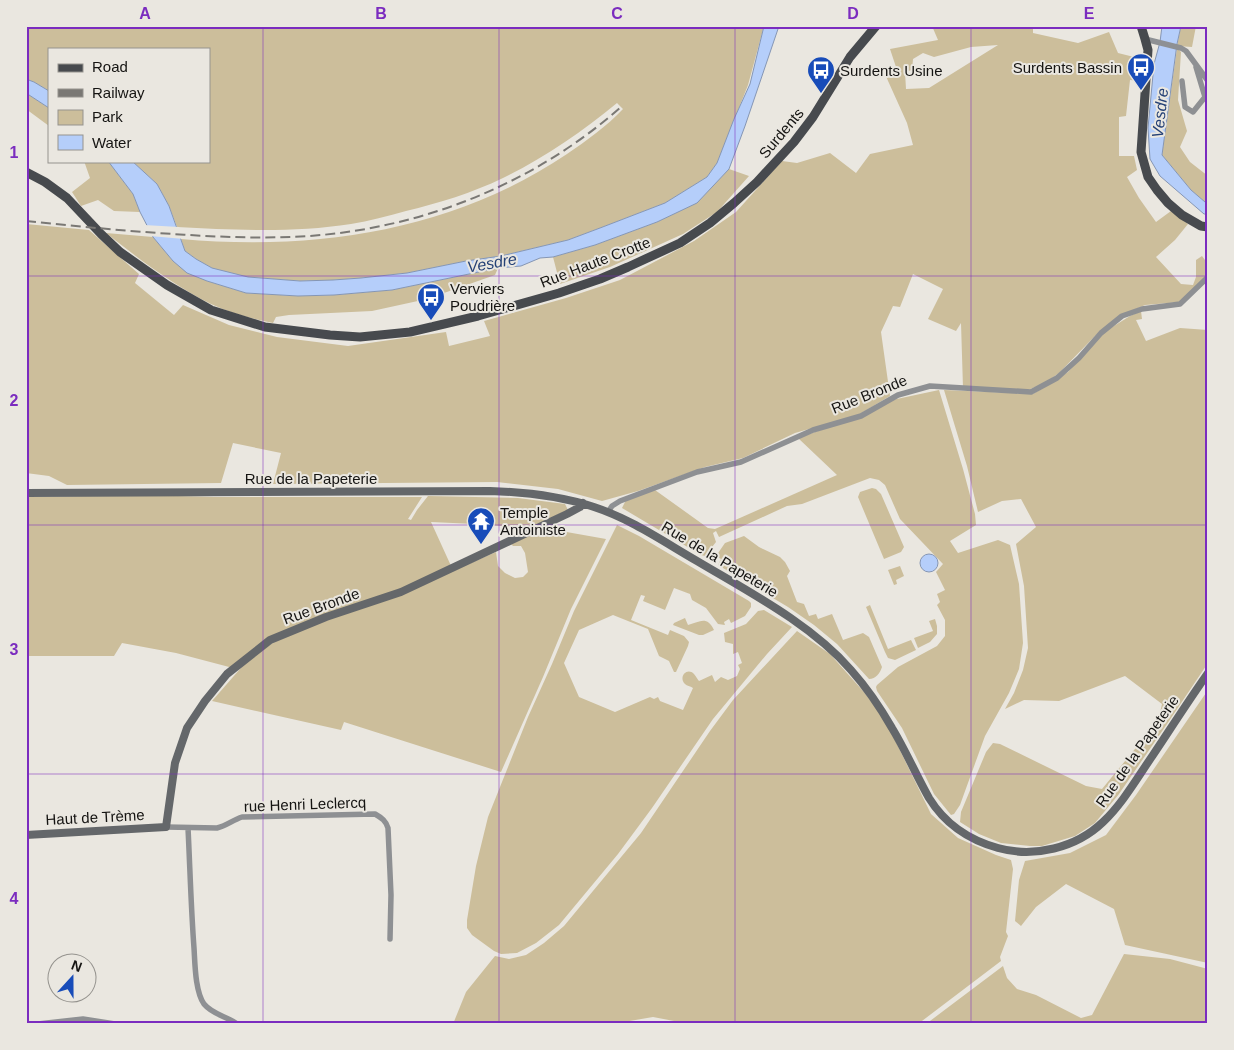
<svg xmlns="http://www.w3.org/2000/svg" width="1234" height="1050" viewBox="0 0 1234 1050" font-family="Arial,sans-serif">
  <rect width="100%" height="100%" fill="#eae7e0"/>
  <!-- green -->
  <path fill="#ccbe9b" fill-rule="evenodd" d="M 26,26 L 764,26 L 748,85 L 717,163 L 707,177 L 665,203 L 600,228 L 568,240 L 501,256 L 466,261 L 407,273 L 361,278 L 333,280 L 300,281 L 248,277 L 212,268 L 196,259 L 185,251 L 181,239 C 315,251 453,231 567,154 C 586,141 607,126 623,109 L 617,103 C 582,132 544,158 503,178 C 472,193 439,203 406,211 C 388,216 369,221 351,224 C 293,233 234,230 177,227 L 169,206 L 157,184 L 132,161 L 209,161 L 209,49 L 49,49 L 49,91 L 34,82 L 26,79 Z
    M 932,26 L 1033,26 L 1033,33 L 1078,43 L 1109,32 L 1118,53 L 1142,59 L 1141,81 L 1130,80 L 1126,116 L 1119,117 L 1119,156 L 1134,156 L 1137,170 L 1127,177 L 1139,198 L 1156,222 L 1171,211 L 1188,224 L 1175,240 L 1156,257 L 1181,284 L 1193,285 L 1196,277 L 1196,260 L 1202,256 L 1208,264 L 1208,275 L 1180,302 L 1145,305 L 1118,317 L 1095,336 L 1059,373 L 1045,383 L 1028,390 L 963,388 L 961,323 L 956,331 L 928,319 L 943,289 L 913,274 L 900,307 L 893,306 L 881,332 L 890,396 L 858,415 L 795,433 L 743,458 L 705,467 L 638,491 L 602,501 L 558,489 L 497,482 L 273,484 L 281,453 L 233,443 L 221,483 L 67,485 L 49,476 L 26,473 L 26,224 L 89,230 L 139,274 L 135,283 L 174,315 L 183,305 L 229,325 L 277,337 L 348,346 L 446,332 L 449,346 L 490,336 L 484,321 L 566,298 L 620,280 L 694,241 L 736,212 L 782,161 L 797,163 L 830,153 L 856,173 L 870,154 L 913,145 L 907,123 L 884,72 L 896,67 L 890,49 L 938,40 ZM 998,45 L 929,88 L 906,89 L 905,72 L 912,70 L 913,59 L 923,53 L 934,57 L 971,47 Z
    M 1181,26 L 1196,26 L 1192,47 L 1177,46 Z
    M 1177,48 L 1181,52 L 1178,100 L 1187,131 L 1180,147 L 1190,162 L 1208,176 L 1208,202 L 1205,202 L 1191,190 L 1162,155 Z
    M 26,93 L 49,108 L 49,126 L 26,109 Z
    M 84,161 L 108,161 L 133,194 L 140,212 L 114,211 L 98,200 L 81,206 L 72,192 L 90,178 Z
    M 729,169 L 749,176 L 717,212 L 683,234 L 610,267 L 560,284 L 553,257 L 595,245 L 657,222 L 696,203 Z
    M 106,233 L 153,237 L 173,261 L 207,281 L 246,293 L 298,296 L 334,295 L 392,290 L 498,268 L 495,275 L 427,299 L 372,311 L 289,315 L 276,317 L 273,323 C 252,319 231,313 211,304 C 173,285 139,259 106,233 Z
    M 1141,311 L 1142,319 L 1136,320 L 1146,341 L 1180,328 L 1208,330 L 1208,663 L 1167,724 L 1119,794 L 1095,823 L 1075,836 L 1042,846 L 1030,846 L 1001,843 L 979,834 L 960,822 L 961,812 L 986,752 L 993,743 L 1000,744 L 1086,786 L 1102,789 L 1158,721 L 1162,704 L 1125,676 L 1059,701 L 1024,700 L 1005,709 L 1014,693 L 1023,670 L 1028,648 L 1024,586 L 1016,544 L 1036,527 L 1021,499 L 1002,501 L 978,512 L 967,466 L 944,390 L 1033,394 L 1068,372 L 1101,334 L 1130,316 Z
    M 939,390 L 963,469 L 975,514 L 976,525 L 950,541 L 958,553 L 998,540 L 1010,545 L 1019,584 L 1023,643 L 1019,669 L 1009,693 L 985,736 L 960,805 L 954,814 L 951,815 L 934,794 L 902,728 L 877,691 L 876,687 L 877,685 L 898,667 L 937,646 L 945,636 L 945,620 L 937,605 L 940,602 L 937,594 L 945,590 L 936,572 L 943,564 L 900,519 L 885,485 L 879,480 L 870,478 L 802,504 L 787,506 L 719,537 L 716,531 L 713,533 L 716,542 L 705,556 L 701,555 L 622,508 L 626,500 L 655,490 L 708,528 L 715,529 L 837,475 L 798,438 L 838,424 L 892,400 Z
    M 872,488 L 876,489 L 881,494 L 904,547 L 901,552 L 884,559 L 858,497 L 860,492 Z
    M 142,495 L 214,497 L 422,497 L 408,519 L 411,520 L 417,510 L 428,496 L 518,498 L 565,504 L 568,510 L 537,524 L 522,533 L 512,527 L 475,524 L 431,522 L 452,568 L 384,595 L 283,632 L 233,668 L 176,653 L 122,643 L 114,656 L 26,656 L 26,497 Z
    M 617,525 L 639,536 L 749,601 L 751,603 L 751,607 L 745,616 L 731,623 L 729,619 L 724,622 L 725,625 L 718,624 L 706,608 L 692,600 L 690,594 L 674,588 L 665,610 L 643,601 L 645,596 L 641,595 L 631,620 L 668,635 L 670,630 L 684,636 L 689,642 L 688,646 L 676,672 L 674,672 L 669,661 L 659,656 L 648,629 L 613,615 L 579,630 L 564,663 L 579,697 L 615,712 L 650,697 L 654,699 L 658,697 L 660,701 L 683,710 L 693,688 C 690,686 687,686 685,684 C 678,677 687,667 694,674 C 696,676 697,679 699,681 L 712,675 L 715,682 L 721,677 L 728,680 L 737,676 L 740,669 L 738,665 L 742,663 L 738,652 L 733,654 L 733,644 L 725,642 L 724,633 L 746,624 L 758,611 L 764,610 L 792,627 L 767,654 L 713,719 L 652,808 L 618,854 L 559,925 L 536,943 L 517,953 L 501,954 L 494,951 L 472,935 L 467,928 L 467,920 L 476,866 L 488,817 L 528,717 L 552,664 L 574,611 Z
    M 544,528 L 606,539 L 571,609 L 543,677 L 501,772 L 344,722 L 341,730 L 212,701 L 247,661 L 271,644 L 292,632 L 439,577 L 496,552 L 498,566 L 505,573 L 515,578 L 523,577 L 528,572 L 525,553 L 521,546 L 513,546 L 511,544 Z
    M 744,536 L 759,547 L 780,557 L 785,562 L 790,571 L 787,576 L 797,602 L 804,604 L 809,616 L 816,614 L 818,619 L 832,614 L 843,640 L 863,633 L 869,637 L 882,667 C 880,673 876,679 869,679 L 837,644 L 814,625 L 788,607 L 718,565 L 721,559 L 716,556 L 725,543 Z
    M 900,566 L 904,576 L 896,580 L 897,584 L 894,585 L 888,570 Z
    M 870,605 L 888,649 L 911,640 L 916,650 L 895,660 L 888,658 L 885,652 L 866,607 Z
    M 685,618 L 688,625 C 701,621 707,616 714,630 L 703,635 L 699,635 L 673,625 L 674,623 Z
    M 935,619 L 937,626 L 937,634 L 930,642 L 918,648 L 914,638 L 933,631 L 929,621 Z
    M 797,631 L 830,654 L 863,691 L 878,710 L 892,734 L 931,814 L 958,838 L 996,855 L 1011,860 L 1013,869 L 1006,932 L 1008,936 L 1000,957 L 1001,961 L 918,1024 L 678,1024 L 674,1021 L 653,1017 L 612,1024 L 453,1024 L 466,992 L 495,956 L 509,959 L 526,955 L 544,943 L 564,926 L 641,833 L 710,731 L 733,700 Z
    M 1208,690 L 1208,963 L 1125,945 L 1114,909 L 1066,884 L 1036,907 L 1021,926 L 1015,921 L 1019,880 L 1025,861 L 1070,853 L 1106,835 L 1136,795 Z
    M 1124,954 L 1170,959 L 1208,969 L 1208,1024 L 926,1024 L 1003,966 L 1007,978 L 1017,989 L 1036,995 L 1081,1018 L 1092,1015 Z"/>
  <!-- water -->
  <path fill="#b5cefa" stroke="#8596b4" d="M 764,26 L 779,26 L 745,126 L 729,169 L 697,203 L 657,222 L 595,245 L 553,257 L 540,258 L 521,266 L 498,268 L 392,290 L 334,295 L 298,296 L 246,293 L 207,281 L 187,273 L 173,261 L 153,237 L 140,212 L 133,194 L 108,161 L 132,161 L 157,184 L 169,206 L 185,251 L 196,259 L 212,268 L 248,277 L 300,281 L 333,280 L 361,278 L 407,273 L 466,261 L 501,256 L 568,240 L 600,228 L 665,203 L 707,177 L 717,163 L 734,119 L 750,84 Z
    M 1162,26 L 1181,26 L 1177,44 L 1162,155 L 1191,190 L 1205,202 L 1208,202 L 1208,214 L 1204,214 L 1160,176 L 1150,159 L 1148,128 L 1154,64 L 1160,42 Z
    M 26,79 L 34,82 L 49,91 L 49,108 L 26,93 Z
    M920 563a9 9 0 1 1 18 0a9 9 0 1 1-18 0Z"/>
  <!-- pier -->
  <path fill="#eae7e0" d="M 144,225 L 179,227 L 184,239 L 150,236 Z"/>
  <g fill="none" stroke-linecap="round" stroke-linejoin="round">
    <!-- street -->
    <path stroke="#8e9093" stroke-width="5.5" d="M 1145,39 L 1181,48 L 1186,51 L 1208,81
      M 1182,81 L 1185,107 L 1193,112 L 1205,97 L 1196,67
      M 608,512 L 612,506 L 620,501 L 697,472 L 741,462 L 813,430 L 861,416 L 898,395 L 930,386 L 1031,392 L 1057,378 L 1079,358 L 1101,333 L 1122,316 L 1142,309 L 1180,304 L 1208,277
      M 166,827 L 217,828 C 226,826 233,820 242,817 L 375,814 C 382,818 386,821 388,828 L 391,895 L 390,939
      M 188,828 C 190,868 191,908 194,948 C 195,963 195,991 204,1004 C 213,1015 227,1016 237,1024
      M 38,1024 L 83,1019 L 115,1024"/>
    <!-- secondary -->
    <path stroke="#64676a" stroke-width="8" d="M 26,493 L 490,491 C 525,492 560,496 594,507 C 631,519 664,542 697,561 C 749,592 811,624 851,670 C 867,688 880,707 892,728 C 906,751 916,775 929,798 C 945,824 969,840 998,848 C 1034,858 1076,848 1103,822 C 1123,803 1137,778 1153,755 C 1171,728 1189,700 1208,673
      M 26,835 L 166,827 L 175,763 L 187,728 L 205,701 L 227,674 L 270,640 L 326,617 L 401,592 L 567,514 L 580,507 L 583,503"/>
    <!-- primary -->
    <path stroke="#474a4e" stroke-width="9" d="M 1141,26 L 1145,39 L 1148,50 L 1141,152 L 1148,177 L 1157,190 L 1168,203 L 1182,215 L 1201,226 L 1208,227
      M 26,172 L 45,182 L 67,198 L 101,234 L 120,252 L 167,285 L 211,310 L 265,327 L 330,335 L 360,337 L 410,332 L 478,316 L 559,293 L 600,279 L 628,267 L 680,243 L 710,223 L 734,203 L 757,182 L 794,142 L 813,117 L 850,57 L 876,26"/>
    <!-- rail -->
    <path stroke="#7a7874" stroke-width="2" stroke-dasharray="10 5" stroke-linecap="butt" d="M 26,221 C 75,226 124,231 173,234 C 218,237 263,239 309,236 C 424,228 535,183 621,107"/>
  </g>
  <!-- grid -->
  <path fill="none" stroke="#7b2cbf" stroke-width="1" stroke-opacity="0.55" d="M 263,26 L 263,1024M 499,26 L 499,1024M 735,26 L 735,1024M 971,26 L 971,1024M 26,276 L 1208,276M 26,525 L 1208,525M 26,774 L 1208,774"/>
  <!-- icons -->
  <defs>
    <g id="bus-pin" transform="scale(1.4375)"><path d="M0 17L-7.5 6A9.5 9.5 0 1 1 7.5 6Z" fill="#184cb9" stroke="#eae7e0"/><path d="M-5-6H5V4H4V6H2V4H-2V6H-4V4H-5ZM-3.5-4V0h7V-4ZM-3.5 1.2v1.5H-2V1.2ZM2 1.2v1.5H3.5V1.2Z" fill="#fff"/></g>
    <g id="temple-pin" transform="scale(1.4375)"><path d="M0 17L-7.5 6A9.5 9.5 0 1 1 7.5 6Z" fill="#184cb9" stroke="#eae7e0"/><path d="M0-6L5-2H3V0L6.5 2.5H4V6H1.5V3h-3V6H-4V2.5H-6.5L-3 0V-2H-5Z" fill="#fff"/></g>
  </defs>
  <g fill-rule="evenodd">
    <use href="#bus-pin" x="1141" y="67"/>
    <use href="#bus-pin" x="821" y="70"/>
    <use href="#bus-pin" x="431" y="297"/>
    <use href="#temple-pin" x="481" y="521"/>
  </g>
  <g text-anchor="middle" dominant-baseline="central" stroke-width="4" stroke-linejoin="round" paint-order="stroke">
    <!-- poi labels -->
    <g font-size="15" fill="#151412" stroke="#eae7e0" text-anchor="start">
      <text x="1122" y="67" text-anchor="end">Surdents Bassin</text>
      <text x="840" y="70">Surdents Usine</text>
      <text x="450" y="288">Verviers<tspan x="450" dy="17">Poudrière</tspan></text>
      <text x="500" y="512">Temple<tspan x="500" dy="17">Antoiniste</tspan></text>
    </g>
    <!-- street labels -->
    <g font-size="15" fill="#151412" stroke="#eae7e0">
      <text transform="translate(781 133) rotate(-50)">Surdents</text>
      <text transform="translate(595 262) rotate(-21)">Rue Haute Crotte</text>
      <text transform="translate(869 394) rotate(-22)">Rue Bronde</text>
      <text x="311" y="478">Rue de la Papeterie</text>
      <text transform="translate(720 559) rotate(31)">Rue de la Papeterie</text>
      <text transform="translate(321 606) rotate(-20)">Rue Bronde</text>
      <text transform="translate(1137 751) rotate(-55)">Rue de la Papeterie</text>
      <text transform="translate(305 804) rotate(-2)">rue Henri Leclercq</text>
      <text transform="translate(95 817) rotate(-3)">Haut de Trème</text>
    </g>
    <!-- water labels -->
    <g font-size="16" font-style="italic" fill="#254176" stroke="#eae7e0">
      <text transform="translate(1160 113) rotate(-84)">Vesdre</text>
      <text transform="translate(492 263) rotate(-10)">Vesdre</text>
    </g>
  </g>
  <!-- border -->
  <rect width="1234" height="1050" fill="none" stroke="#eae7e0" stroke-width="55"/>
  <!-- legend -->
  <rect x="48" y="48" width="162" height="115" fill="#eae7e0" stroke="#95938e"/>
  <rect x="58" y="64" width="25" height="8" fill="#474a4e" stroke="#95938e"/>
  <text x="92" y="72" font-size="15" fill="#151412">Road</text>
  <rect x="58" y="89" width="25" height="8" fill="#7a7874" stroke="#95938e"/>
  <text x="92" y="98" font-size="15" fill="#151412">Railway</text>
  <rect x="58" y="110" width="25" height="15" fill="#ccbe9b" stroke="#95938e"/>
  <text x="92" y="122" font-size="15" fill="#151412">Park</text>
  <rect x="58" y="135" width="25" height="15" fill="#b5cefa" stroke="#95938e"/>
  <text x="92" y="148" font-size="15" fill="#151412">Water</text>
  <!-- north arrow -->
  <g transform="translate(72 978) rotate(21)"><circle r="24" fill="#eae7e0" stroke="#95938e"/>
  <path d="M0-4L9 19L0 12L-9 19Z" fill="#184cb9"/>
  <text y="-8" font-size="14" font-weight="bold" text-anchor="middle" fill="#151412">N</text>
  </g>
  <rect x="28" y="28" width="1178" height="994" fill="none" stroke="#7b2cbf" stroke-width="2"/>
  <g font-size="16" text-anchor="middle" font-weight="bold" fill="#7b2cbf">
    <text x="145" y="19">A</text>
    <text x="381" y="19">B</text>
    <text x="617" y="19">C</text>
    <text x="853" y="19">D</text>
    <text x="1089" y="19">E</text>
    <text x="14" y="158">1</text>
    <text x="14" y="406">2</text>
    <text x="14" y="655">3</text>
    <text x="14" y="904">4</text>
  </g>
</svg>
